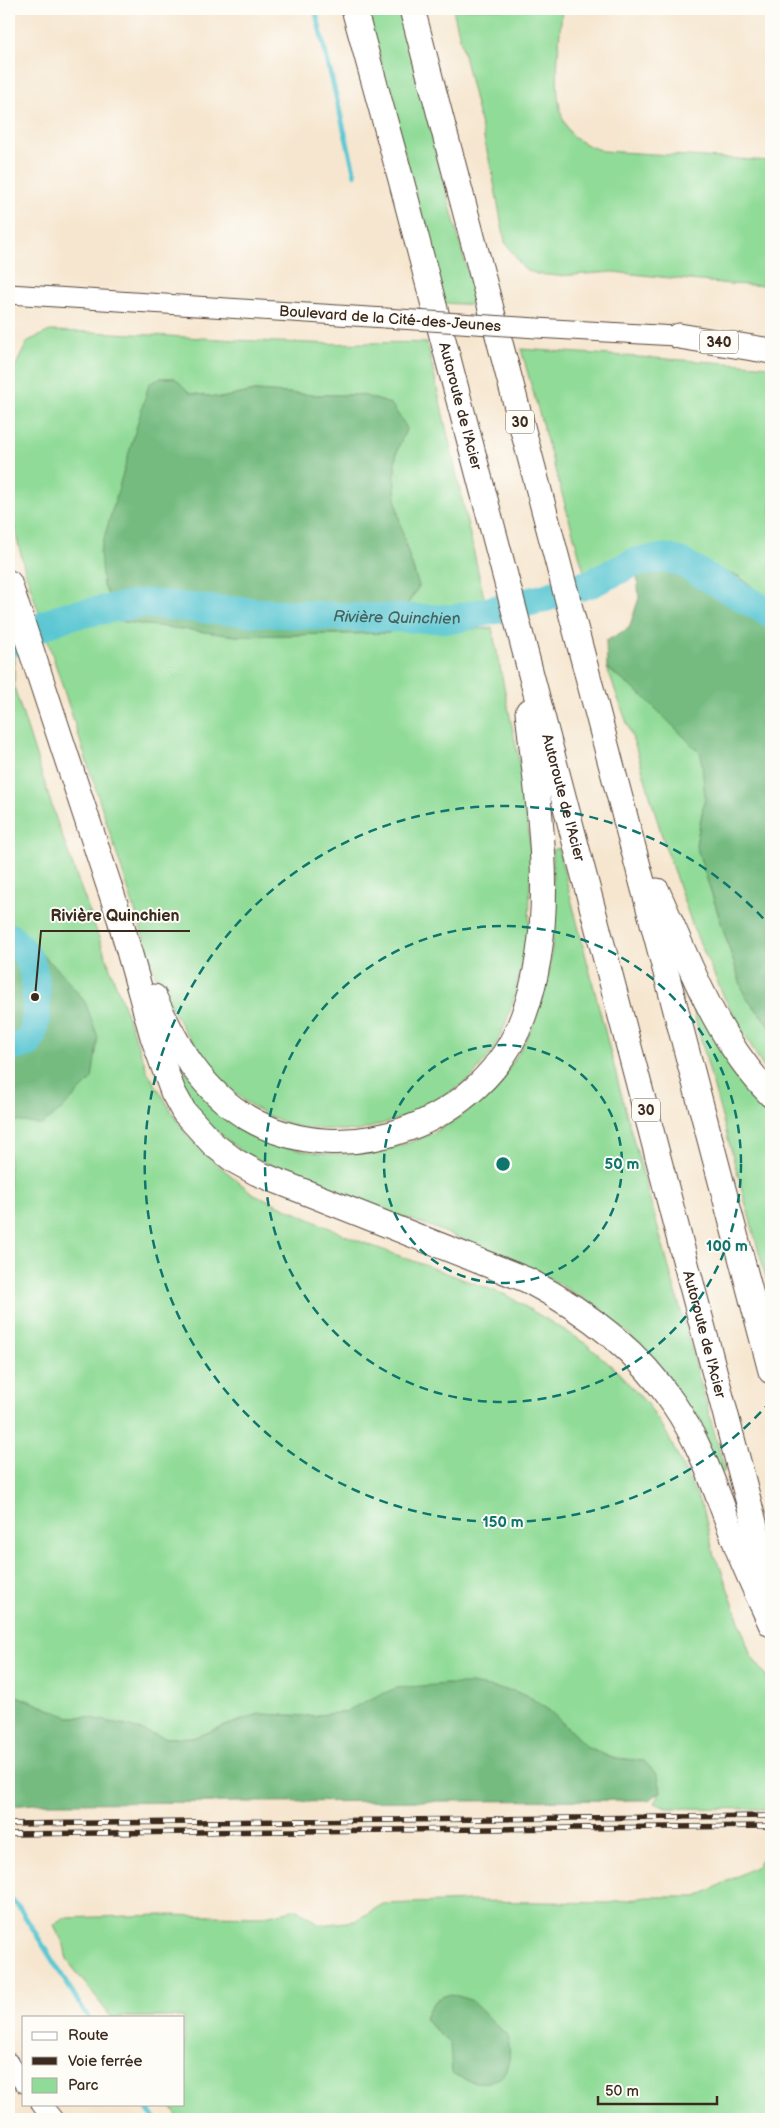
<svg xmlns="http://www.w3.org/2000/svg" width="780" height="2128" viewBox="0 0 780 2128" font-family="'Balsamiq Sans',sans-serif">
  <rect width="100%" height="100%" fill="#fdfcf7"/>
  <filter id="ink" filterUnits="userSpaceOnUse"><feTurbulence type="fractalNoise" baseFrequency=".02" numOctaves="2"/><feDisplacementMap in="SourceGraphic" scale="10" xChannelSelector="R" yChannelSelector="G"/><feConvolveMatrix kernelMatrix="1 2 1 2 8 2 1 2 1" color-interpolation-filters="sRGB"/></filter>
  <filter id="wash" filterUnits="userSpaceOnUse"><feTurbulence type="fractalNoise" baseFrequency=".0096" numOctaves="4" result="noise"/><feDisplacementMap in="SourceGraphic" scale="20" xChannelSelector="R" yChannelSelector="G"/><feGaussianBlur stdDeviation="1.12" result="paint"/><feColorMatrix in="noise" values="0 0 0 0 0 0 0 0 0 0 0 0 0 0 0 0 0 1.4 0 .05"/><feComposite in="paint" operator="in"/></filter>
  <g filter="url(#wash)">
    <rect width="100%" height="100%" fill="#f6e6cf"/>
    <!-- green -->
    <path fill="#90db97" stroke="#66825a" d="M 367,9 L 399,9 L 476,305 L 444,303 Z
      M 453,9 L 562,9 C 560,42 548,108 572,135 C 580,143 592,147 603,151 L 771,161 L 771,286 L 729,284 L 613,272 L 558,276 L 537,274 L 524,269 L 505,242 L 492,172 Z
      M 50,331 C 136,332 222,341 309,343 C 348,345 387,341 427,343 L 485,602 C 464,613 428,611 404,610 L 419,586 C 405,545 390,501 396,457 C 397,447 403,437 407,428 L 362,395 L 316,395 L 255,391 L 221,398 L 190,393 L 175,378 L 161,378 L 103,586 L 113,602 L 97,604 L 41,619 L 25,571 L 9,506 L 9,379 L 28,341 Z
      M 521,349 L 771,366 L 771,601 L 738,576 L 636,553 L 606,566 L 586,579 Z
      M 97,618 L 237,636 L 389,633 L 394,630 L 441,631 L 492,628 L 519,760 L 531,850 L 529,927 L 516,993 L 505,1025 L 493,1051 L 472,1077 L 427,1110 L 359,1131 L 300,1128 L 272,1118 L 244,1101 L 216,1074 L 185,1032 L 160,988 L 46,635 L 73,620 Z
      M 14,651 L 14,687 L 57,822 L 148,1073 L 186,1134 L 210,1158 L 252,1193 L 356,1240 L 506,1295 L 584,1342 L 617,1371 L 648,1405 L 667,1434 L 704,1511 L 714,1556 L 721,1569 L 751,1656 L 765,1674 L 771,1690 L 771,1809 L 666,1808 L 655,1803 L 661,1791 L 644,1761 L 615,1758 L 587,1747 L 551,1712 L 531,1698 L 514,1691 L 355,1707 L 345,1712 L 311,1716 L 259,1714 L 195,1737 L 165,1738 L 120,1724 L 86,1717 L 69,1717 L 9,1693 L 9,1120 L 10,1119 L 25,939 L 9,929 L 9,653 Z
      M 607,668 L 643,696 L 702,754 L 705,798 L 696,845 L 744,994 L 771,1028 L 771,1078 L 767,1074 L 725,999 L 694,930 L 665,846 L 636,748 Z
      M 558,848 L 625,1109 L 725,1471 L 721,1473 L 629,1334 L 600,1309 L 549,1278 L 498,1254 L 432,1227 L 352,1200 L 243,1153 L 200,1117 L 173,1068 L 179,1065 C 194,1080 210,1095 225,1110 C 231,1116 237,1124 244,1128 C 271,1146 306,1153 337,1154 C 437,1155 516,1091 543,996 C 557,949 553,899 552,850 Z
      M 699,1004 L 763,1103 L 771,1110 L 771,1296 L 696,1022 L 693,1006 Z
      M 771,1843 L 771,2119 L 179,2119 L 169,2104 L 184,2104 L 184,2017 L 111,2017 L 67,1960 L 64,1945 L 54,1925 L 64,1918 L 163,1915 L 260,1917 L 298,1909 L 320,1925 L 355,1921 L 383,1904 L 470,1901 L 610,1903 L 646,1897 L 697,1897 L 757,1866 Z"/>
    <!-- forest -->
    <path fill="#74bb80" stroke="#58724f" d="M 161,378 L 175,378 L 190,393 L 221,398 L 255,391 L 316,395 L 362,395 L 391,404 L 407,428 C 403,437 397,447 396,457 C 390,501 405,545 419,586 L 389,633 L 237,636 L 124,622 L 103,586 L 100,552 L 149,384 Z
      M 635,553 L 675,555 L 738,576 L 771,601 L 771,1028 L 744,994 L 696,845 L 705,798 L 701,754 L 643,696 L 607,668 L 606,641 L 629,628 L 639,598 Z
      M 9,929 L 25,939 L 61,972 L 85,1002 L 98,1037 L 92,1079 L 61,1110 L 42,1125 L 9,1120 Z
      M 447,1684 L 471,1684 L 514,1691 L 531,1698 L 551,1712 L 587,1747 L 615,1758 L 644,1761 L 658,1776 L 661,1791 L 650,1800 L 47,1803 L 9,1806 L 9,1693 L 69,1717 L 86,1717 L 120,1724 L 165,1738 L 195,1737 L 259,1714 L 311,1716 L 345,1712 L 368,1700 L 396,1688 Z
      M 452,1994 L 470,2000 L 508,2036 C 509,2045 511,2055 508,2064 C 501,2090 469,2084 452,2073 L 450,2043 L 435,2030 L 425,2018 C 430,2003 437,1997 452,1994 Z"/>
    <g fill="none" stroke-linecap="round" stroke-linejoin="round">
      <!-- stream -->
      <path stroke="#5bc7d3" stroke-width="5" d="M 315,9 L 355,175
        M 9,1897 L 19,1907 L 88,2017
        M 144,2104 L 154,2119"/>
      <!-- river -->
      <g stroke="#5bc7d3" stroke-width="29">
        <path id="s1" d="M 9,644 L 47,624 L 67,616 L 144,603 L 217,610 L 348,617 L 454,619 L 541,599 L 592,583 L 635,562 L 666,558 L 681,562 L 771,614"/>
        <path d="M 9,937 C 18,945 26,952 31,964 C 38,982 39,1027 28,1043 L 9,1048"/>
      </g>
    </g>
  </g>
  <g filter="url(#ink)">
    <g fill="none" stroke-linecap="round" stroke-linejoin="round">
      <!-- secondary casing -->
      <g stroke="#574639" stroke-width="21">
        <path id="secondary" d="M 9,294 L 385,318
          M 536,328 L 693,337
          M 9,2063 L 24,2083
          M 41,2104 L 53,2119"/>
      </g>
      <!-- highway casing -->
      <g stroke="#574639" stroke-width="27">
        <g id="highway">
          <path id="s2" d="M 354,9 L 400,176 L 771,1587"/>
          <path d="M 412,9 L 771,1371"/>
          <path d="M 679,336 L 771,351"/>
          <path d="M 9,583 L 120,919 L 153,1037 L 173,1092 L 184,1112 L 214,1145 L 235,1161 L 257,1173 L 527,1280 C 584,1310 637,1349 673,1403 C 702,1445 717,1494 735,1541 C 745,1569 759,1597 771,1624"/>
          <path d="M 657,891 C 689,962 715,1038 771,1095"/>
          <path d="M 154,997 C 176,1045 202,1091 248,1118 C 345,1175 485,1123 523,1017 C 559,920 539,812 528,712"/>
        </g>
      </g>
      <!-- secondary -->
      <use href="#secondary" stroke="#fff" stroke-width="19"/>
      <!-- highway -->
      <use href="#highway" stroke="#fff" stroke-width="25"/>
      <!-- rail casing -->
      <g stroke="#3b2a1e" stroke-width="5.5">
        <path id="rail" d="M 9,1824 L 771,1816
          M 9,1834 L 771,1826"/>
      </g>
      <!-- rail -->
      <use href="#rail" stroke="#fdfcf7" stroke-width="4" stroke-dasharray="11" stroke-linecap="butt"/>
      <!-- secondary-bridge casing -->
      <g stroke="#574639" stroke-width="21" stroke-linecap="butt">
        <path id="secondary-bridge" d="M 385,318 L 536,328"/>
      </g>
      <!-- secondary-bridge -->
      <use href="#secondary-bridge" stroke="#fff" stroke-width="19"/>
    </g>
  </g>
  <!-- distance rings -->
  <g fill="none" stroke="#0f766e" stroke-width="2.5" stroke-dasharray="9 6">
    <circle cx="503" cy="1164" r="119"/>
    <circle cx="503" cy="1164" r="238"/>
    <path d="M771 1401A358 358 0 1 1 771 927"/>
  </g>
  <g text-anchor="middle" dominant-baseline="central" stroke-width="4" stroke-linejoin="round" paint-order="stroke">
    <!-- shield labels -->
    <g fill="#fdfcf7" stroke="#75695f" stroke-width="1">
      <rect x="700" y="330.5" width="38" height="23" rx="4"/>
      <rect x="506" y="410.5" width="28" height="23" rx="4"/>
      <rect x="632" y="1098.5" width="28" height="23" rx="4"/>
    </g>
    <g font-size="14" font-weight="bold" fill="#3b2a1e">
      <text x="719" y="342">340</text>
      <text x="520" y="422">30</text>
      <text x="646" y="1110">30</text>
    </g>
    <!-- street labels -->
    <g font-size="15" fill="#3b2a1e" stroke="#fdfcf7">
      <text transform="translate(390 319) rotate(4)">Boulevard de la Cité-des-Jeunes</text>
      <text stroke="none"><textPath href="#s2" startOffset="411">Autoroute de l'Acier</textPath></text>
      <text stroke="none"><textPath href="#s2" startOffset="816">Autoroute de l'Acier</textPath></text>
      <text stroke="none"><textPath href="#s2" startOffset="1371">Autoroute de l'Acier</textPath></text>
    </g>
    <!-- water labels -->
    <g font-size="16" font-style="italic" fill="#46615d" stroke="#fdfcf7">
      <text stroke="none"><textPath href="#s1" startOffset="396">Rivière Quinchien</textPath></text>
    </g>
  </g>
  <circle cx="503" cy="1164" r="8" fill="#0f766e" stroke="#fdfcf7" stroke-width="2.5"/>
  <g font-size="15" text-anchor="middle" font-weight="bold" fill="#0f766e" stroke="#fdfcf7" stroke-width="4" stroke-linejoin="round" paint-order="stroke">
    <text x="622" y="1169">50 m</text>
    <text x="727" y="1251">100 m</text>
    <text x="503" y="1527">150 m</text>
  </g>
  <!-- callouts -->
  <path fill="none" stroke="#3b2a1e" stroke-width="2" d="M35 997L41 931H190"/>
  <circle fill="#3b2a1e" stroke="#fdfcf7" stroke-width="2" cx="35" cy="997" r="5"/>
  <g font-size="16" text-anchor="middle" font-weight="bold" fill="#3b2a1e" stroke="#fdfcf7" stroke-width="4" stroke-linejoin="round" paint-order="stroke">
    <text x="115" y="921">Rivière Quinchien</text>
  </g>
  <!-- margin -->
  <rect width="780" height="2128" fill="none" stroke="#fdfcf7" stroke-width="30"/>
  <!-- legend -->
  <rect x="22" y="2016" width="162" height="90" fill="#fdfcf7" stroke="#afa8a0"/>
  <rect x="32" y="2032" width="25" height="8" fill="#ffffff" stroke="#afa8a0"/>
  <text x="68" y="2040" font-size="15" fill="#3b2a1e">Route</text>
  <rect x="32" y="2057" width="25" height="8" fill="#3b2a1e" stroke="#afa8a0"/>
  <text x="68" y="2066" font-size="15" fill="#3b2a1e">Voie ferrée</text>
  <rect x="32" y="2078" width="25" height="15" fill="#90db97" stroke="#afa8a0"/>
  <text x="68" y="2090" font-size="15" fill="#3b2a1e">Parc</text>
  <!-- scale -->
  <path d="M598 2096v8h119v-8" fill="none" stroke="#3b2a1e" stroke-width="2.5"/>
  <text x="605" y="2096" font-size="15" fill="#3b2a1e" stroke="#fdfcf7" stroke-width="4" paint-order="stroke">50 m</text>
</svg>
